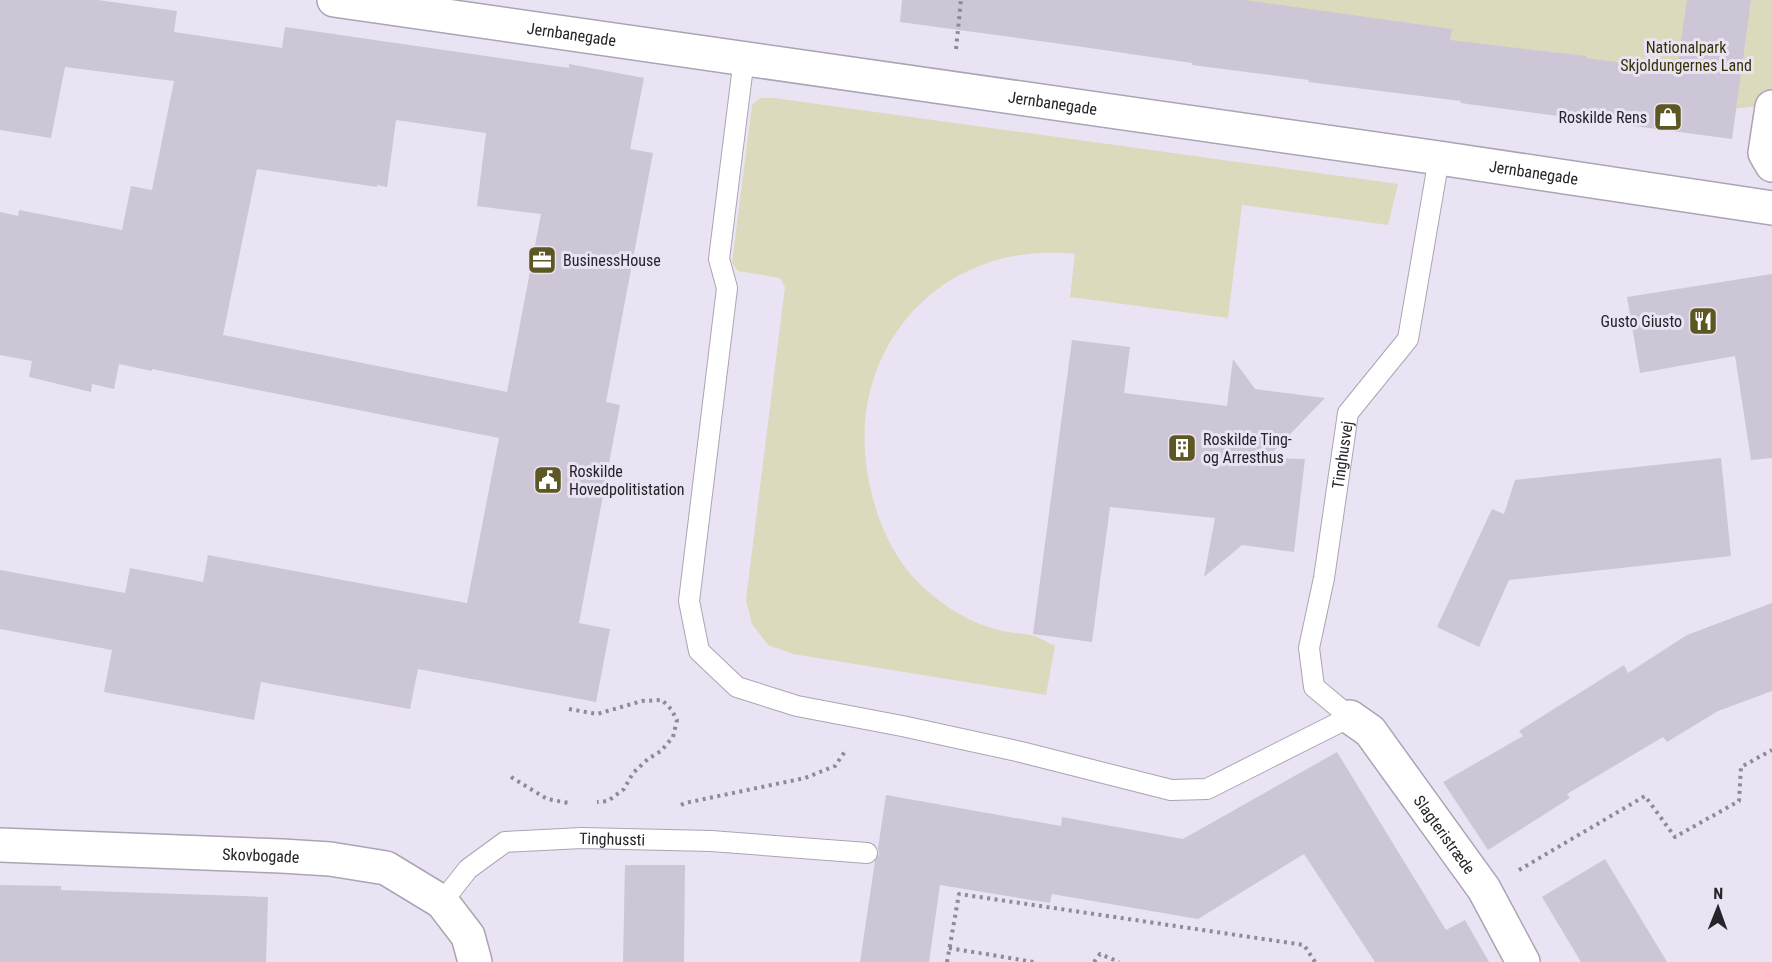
<svg xmlns="http://www.w3.org/2000/svg" width="1772" height="962" viewBox="0 0 1772 962" font-family="'Roboto Condensed',sans-serif">
  <rect width="100%" height="100%" fill="#eae3f4"/>
  <!-- green -->
  <path fill="#dcdabc" d="M 979,0 L 1772,0 L 1772,105 L 1680,114 Z
    M 760,98 L 774,98 L 1398,184 L 1388,225 L 1242,205 L 1228,318 L 1070,297 L 1075,254 C 941,239 842,350 869,482 C 876,516 889,549 912,576 C 935,601 966,622 999,630 C 1009,633 1020,633 1031,635 C 1039,637 1047,642 1055,646 L 1046,695 L 793,654 L 768,645 L 752,624 L 746,600 L 785,287 L 780,278 L 738,271 L 732,263 L 752,105 Z"/>
  <!-- building -->
  <path fill="#cdc6d6" fill-rule="evenodd" d="M 0,0 L 98,0 L 177,11 L 174,32 L 282,48 L 285,27 L 569,68 L 569,64 L 644,78 L 630,149 L 653,153 L 606,402 L 620,405 L 579,623 L 610,629 L 596,702 L 418,669 L 410,709 L 261,682 L 254,720 L 104,692 L 112,650 L 0,629 L 0,570 L 125,593 L 130,568 L 203,582 L 208,555 L 467,603 L 499,438 L 152,369 L 152,371 L 119,364 L 114,389 L 92,384 L 91,392 L 29,377 L 32,361 L 0,355 L 0,212 L 18,216 L 19,210 L 122,230 L 131,186 L 152,190 L 174,81 L 65,67 L 51,138 L 0,130 ZM 396,120 L 486,133 L 477,206 L 541,214 L 507,392 L 223,335 L 257,169 L 377,187 L 377,185 L 387,187 Z
    M 902,0 L 1245,0 L 1452,29 L 1450,40 L 1586,56 L 1586,58 L 1671,69 L 1672,59 L 1678,60 L 1687,0 L 1751,0 L 1732,139 L 1460,103 L 1461,101 L 1308,82 L 1309,80 L 1192,65 L 1192,63 L 1083,47 L 900,22 Z
    M 1772,274 L 1772,458 L 1751,460 L 1735,356 L 1640,373 L 1627,297 Z
    M 1072,340 L 1130,347 L 1124,393 L 1227,406 L 1233,359 L 1255,389 L 1325,398 L 1267,458 L 1305,459 L 1294,552 L 1242,545 L 1204,577 L 1215,518 L 1110,507 L 1092,642 L 1033,634 Z
    M 1721,458 L 1731,556 L 1509,580 L 1479,647 L 1437,627 L 1492,509 L 1504,514 L 1515,480 Z
    M 1772,603 L 1772,691 L 1718,711 L 1667,742 L 1663,737 L 1567,794 L 1570,798 L 1488,850 L 1443,782 L 1523,736 L 1519,731 L 1624,665 L 1628,673 L 1687,635 Z
    M 1337,752 L 1446,930 L 1465,920 L 1489,962 L 1375,962 L 1304,854 L 1198,919 L 1052,894 L 1050,903 L 940,885 L 929,962 L 860,962 L 875,861 L 879,854 L 878,848 L 886,795 L 1061,826 L 1062,817 L 1183,839 Z
    M 1605,859 L 1667,962 L 1581,962 L 1542,897 Z
    M 625,865 L 685,865 L 684,962 L 623,962 Z
    M 0,885 L 61,886 L 61,890 L 268,897 L 266,962 L 0,962 Z"/>
  <g fill="none" stroke-linecap="round" stroke-linejoin="round">
    <!-- lane casing -->
    <g stroke="#aba4b3" stroke-width="22">
      <g id="lane">
        <path id="s1" d="M 744,58 L 719,259 L 727,288 L 689,601 L 699,651 L 737,687 L 797,706 L 902,726 L 1021,752 L 1171,790 L 1207,789 L 1350,717 L 1314,687 L 1309,648 L 1324,578 L 1348,413 L 1408,339 L 1439,158"/>
        <path id="s2" d="M 442,902 L 468,869 L 505,842 L 582,838 L 711,841 L 867,853"/>
      </g>
    </g>
    <!-- street casing -->
    <g stroke="#aba4b3" stroke-width="36">
      <g id="street">
        <path d="M 1772,107 L 1765,153 L 1772,165"/>
        <path id="s3" d="M 1350,717 L 1370,731 L 1484,889 L 1523,962"/>
        <path id="s4" d="M 0,845 L 282,856 L 330,859 L 386,868 L 442,902 L 468,936 L 475,962"/>
      </g>
    </g>
    <!-- secondary casing -->
    <g stroke="#aba4b3" stroke-width="36">
      <g id="secondary">
        <path id="s5" d="M 334,0 L 1439,158 L 1772,208"/>
      </g>
    </g>
    <!-- path -->
    <path stroke="#8f8a96" stroke-width="4" stroke-dasharray="3 4.5" stroke-linecap="butt" d="M 956,49 L 961,0
      M 569,709 L 597,714 L 642,701 L 662,700 L 671,709 L 677,720 L 673,737 L 661,751 L 648,759 L 633,773 L 624,789 L 608,801 L 597,802
      M 511,777 L 547,799 L 569,803
      M 681,805 L 685,803 L 805,778 L 835,766 L 846,750
      M 1519,870 L 1645,796 L 1675,837 L 1739,801 L 1741,767 L 1772,750
      M 949,948 L 1034,962
      M 947,962 L 959,894 L 1304,945 L 1315,962
      M 1094,962 L 1100,954 L 1119,962"/>
    <!-- lane -->
    <use href="#lane" stroke="#fff" stroke-width="20"/>
    <!-- street -->
    <use href="#street" stroke="#fff" stroke-width="33"/>
    <!-- secondary -->
    <use href="#secondary" stroke="#fff" stroke-width="33"/>
  </g>
  <!-- icons -->
  <defs>
    <g id="shop-square" transform="scale(1.5)"><rect x="-9" y="-9" width="18" height="18" rx="4" fill="#5d5723" stroke="#eae3f4"/><path d="M-5-2.5h2.3a2.7 3.5 0 0 1 5.4 0H5L5.5 6h-11ZM-1.5-2.5h3a1.5 2.3 0 0 0-3 0Z" fill="#fff"/></g>
    <g id="office-square" transform="scale(1.5)"><rect x="-9" y="-9" width="18" height="18" rx="4" fill="#5d5723" stroke="#eae3f4"/><path d="M-6-3h4V-5.5h4V-3h4V5H-6ZM-1-4.5V-3h2v-1.5ZM-6 0V1H6V0Z" fill="#fff"/></g>
    <g id="restaurant-square" transform="scale(1.5)"><rect x="-9" y="-9" width="18" height="18" rx="4" fill="#5d5723" stroke="#eae3f4"/><path d="M-5-6h1v4h1v-4h1v4h1v-4h1v5L-1.5 .5V6h-2V.5L-5-1ZM5-6V6H3V1.5H1.5Q1.5-4 5-6Z" fill="#fff"/></g>
    <g id="building-square" transform="scale(1.5)"><rect x="-9" y="-9" width="18" height="18" rx="4" fill="#5d5723" stroke="#eae3f4"/><path d="M-4-6H4V6H1V3H-1V6H-4ZM-2.5-4.3h1.7v1.8h-1.7ZM.8-4.3h1.7v1.8H.8ZM-2.5-1h1.7V.8h-1.7ZM.8-1h1.7V.8H.8Z" fill="#fff"/></g>
    <g id="civic-square" transform="scale(1.5)"><rect x="-9" y="-9" width="18" height="18" rx="4" fill="#5d5723" stroke="#eae3f4"/><path d="M-.6-6.5H3V-4.5H.6V-3L4-1V1h2V6H-6V1h2V-1L-.6-3ZM-1.2 2.5V6h2.4V2.5Z" fill="#fff"/></g>
  </defs>
  <g fill-rule="evenodd">
    <use href="#shop-square" x="1668" y="117"/>
    <use href="#office-square" x="542" y="260"/>
    <use href="#restaurant-square" x="1703" y="321"/>
    <use href="#building-square" x="1182" y="448"/>
    <use href="#civic-square" x="548" y="480"/>
  </g>
  <g text-anchor="middle" dominant-baseline="central" stroke-width="6" stroke-linejoin="round" paint-order="stroke">
    <!-- street labels -->
    <g font-size="16" fill="#262329" stroke="#eae3f4">
      <text stroke="none"><textPath href="#s5" startOffset="240">Jernbanegade</textPath></text>
      <text stroke="none"><textPath href="#s5" startOffset="726">Jernbanegade</textPath></text>
      <text stroke="none"><textPath href="#s5" startOffset="1212">Jernbanegade</textPath></text>
      <text stroke="none"><textPath href="#s1" startOffset="1576">Tinghusvej</textPath></text>
      <text stroke="none"><textPath href="#s3" startOffset="152">Slagteristræde</textPath></text>
      <text stroke="none"><textPath href="#s2" startOffset="195">Tinghussti</textPath></text>
      <text stroke="none"><textPath href="#s4" startOffset="261">Skovbogade</textPath></text>
    </g>
    <!-- park labels -->
    <g font-size="16" fill="#363205" stroke="#eae3f4">
      <text x="1686" y="47">Nationalpark<tspan x="1686" dy="18">Skjoldungernes Land</tspan></text>
    </g>
    <!-- poi labels -->
    <g font-size="16" fill="#262329" stroke="#eae3f4" text-anchor="start">
      <text x="1647" y="117" text-anchor="end">Roskilde Rens</text>
      <text x="563" y="260">BusinessHouse</text>
      <text x="1682" y="321" text-anchor="end">Gusto Giusto</text>
      <text x="1203" y="439">Roskilde Ting-<tspan x="1203" dy="18">og Arresthus</tspan></text>
      <text x="569" y="471">Roskilde<tspan x="569" dy="18">Hovedpolitistation</tspan></text>
    </g>
  </g>
  <!-- north arrow -->
  <g transform="translate(1718 908) rotate(1)" stroke="#eae3f4" stroke-width="4.5" paint-order="stroke">
  <path d="M0-4.5L10 22L0 15L-10 22Z" fill="#262329"/>
  <text y="-9" font-size="16" font-weight="bold" text-anchor="middle" fill="#262329">N</text>
  </g>
</svg>
